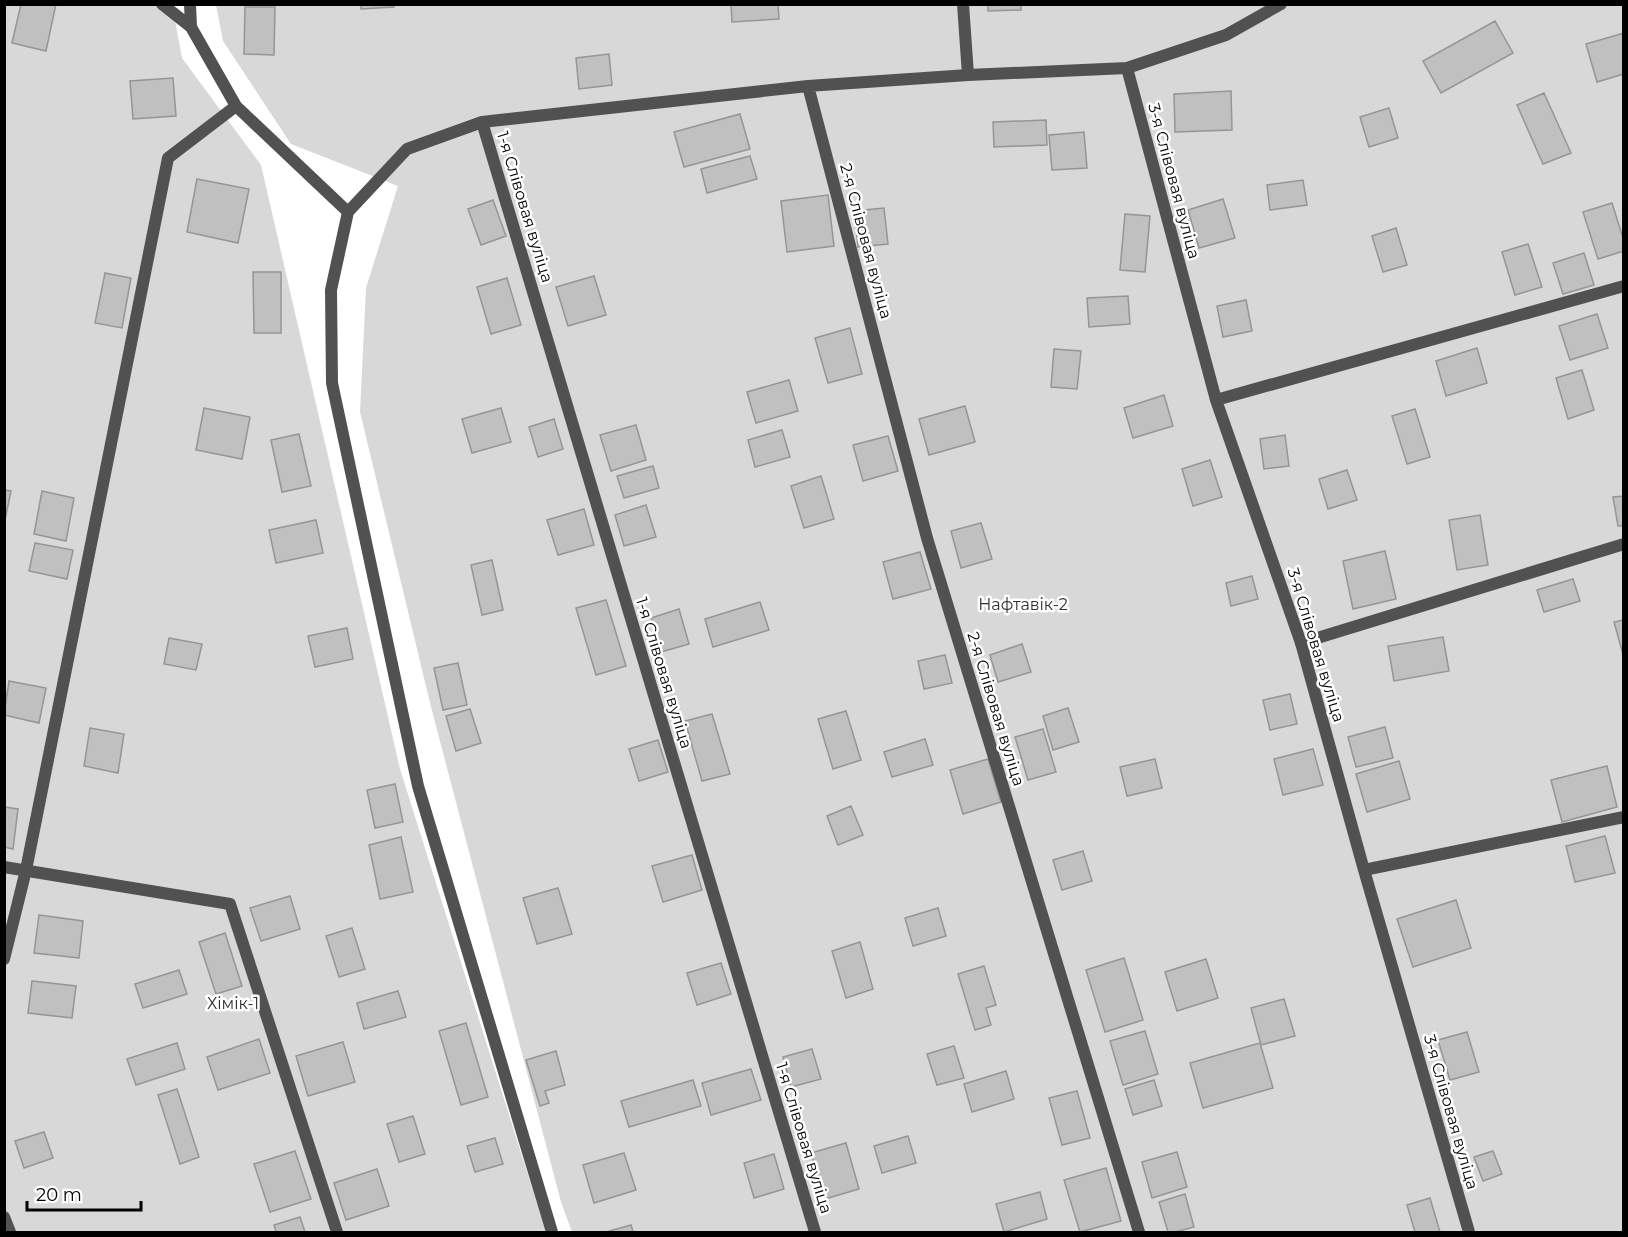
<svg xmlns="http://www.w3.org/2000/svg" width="1628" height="1237" viewBox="0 0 1628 1237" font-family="Montserrat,sans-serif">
  <rect width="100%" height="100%" fill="#fff"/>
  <!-- green -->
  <path fill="#d8d8d8" d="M 5,5 L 172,5 L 182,58 L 261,165 L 400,769 L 546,1232 L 5,1232 Z
    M 216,5 L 1623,5 L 1623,1232 L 572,1232 L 561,1202 L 431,707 L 360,412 L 366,288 L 398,186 L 291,144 L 223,41 Z"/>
  <!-- building -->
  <path fill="#c0c0c0" stroke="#959595" stroke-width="1.5" d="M 21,4 L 56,4 L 46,51 L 12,43 Z
    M 361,4 L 393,4 L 394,7 L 361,9 Z
    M 731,4 L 778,4 L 779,19 L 732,22 Z
    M 988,4 L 1021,4 L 1021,10 L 988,11 Z
    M 245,7 L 275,7 L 274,55 L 244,54 Z
    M 1495,21 L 1513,53 L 1441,93 L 1423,61 Z
    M 1624,33 L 1624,74 L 1597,82 L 1586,44 Z
    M 609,54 L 612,85 L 579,89 L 576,58 Z
    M 173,78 L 176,116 L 133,119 L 130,81 Z
    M 1231,91 L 1232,130 L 1175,132 L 1174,94 Z
    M 1544,93 L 1571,153 L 1543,164 L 1517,105 Z
    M 1389,108 L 1398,138 L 1369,147 L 1360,117 Z
    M 740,114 L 750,149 L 684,167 L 674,132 Z
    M 1046,120 L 1047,145 L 994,147 L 993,122 Z
    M 1084,132 L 1087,168 L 1052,170 L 1049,135 Z
    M 750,156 L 757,179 L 707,193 L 701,169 Z
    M 197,179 L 249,189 L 238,243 L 187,232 Z
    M 1303,180 L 1307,205 L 1270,210 L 1267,185 Z
    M 828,195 L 834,246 L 787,252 L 781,201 Z
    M 1223,199 L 1235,238 L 1199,248 L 1188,210 Z
    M 493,200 L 506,236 L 481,245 L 468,209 Z
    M 1612,203 L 1624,241 L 1624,251 L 1598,259 L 1583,212 Z
    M 884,208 L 888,244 L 858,247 L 854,211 Z
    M 1125,214 L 1150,216 L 1145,272 L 1120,270 Z
    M 1396,228 L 1407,265 L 1383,272 L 1372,236 Z
    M 1528,244 L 1542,287 L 1515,295 L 1502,252 Z
    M 1584,253 L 1594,285 L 1563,294 L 1553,263 Z
    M 253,272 L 281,272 L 281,333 L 254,333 Z
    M 105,273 L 131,278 L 122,328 L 95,323 Z
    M 594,276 L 606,315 L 568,326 L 556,287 Z
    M 507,278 L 521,325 L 491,334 L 477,287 Z
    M 1128,296 L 1130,324 L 1089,327 L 1087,298 Z
    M 1246,300 L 1252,331 L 1223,337 L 1217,306 Z
    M 1597,314 L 1608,348 L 1570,360 L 1559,326 Z
    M 850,328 L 862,374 L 828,383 L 815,338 Z
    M 1477,348 L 1487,383 L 1446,396 L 1436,361 Z
    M 1054,349 L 1081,351 L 1077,389 L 1051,387 Z
    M 1582,370 L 1594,410 L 1568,419 L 1556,378 Z
    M 789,380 L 798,411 L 756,423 L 747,392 Z
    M 1164,395 L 1173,426 L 1133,438 L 1124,408 Z
    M 965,406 L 975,442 L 929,455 L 919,419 Z
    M 204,408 L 250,417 L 242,459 L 196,450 Z
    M 501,408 L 511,442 L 472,453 L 462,419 Z
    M 1415,409 L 1430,457 L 1407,464 L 1392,416 Z
    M 554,419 L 563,449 L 538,457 L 529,427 Z
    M 636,425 L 646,460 L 611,471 L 600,435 Z
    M 782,430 L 790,457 L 755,467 L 748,440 Z
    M 299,434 L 311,486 L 282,492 L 271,440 Z
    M 1285,435 L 1289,466 L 1264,469 L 1260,439 Z
    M 888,436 L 898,471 L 863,481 L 853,445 Z
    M 1210,460 L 1222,497 L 1193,506 L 1182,469 Z
    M 653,466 L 659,488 L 624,498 L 617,476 Z
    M 1347,470 L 1357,500 L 1328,509 L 1319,479 Z
    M 821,476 L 834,519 L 804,528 L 791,486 Z
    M 4,490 L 11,491 L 5,520 L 4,520 Z
    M 42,491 L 74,498 L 66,541 L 34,534 Z
    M 1624,496 L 1624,526 L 1618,526 L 1613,497 Z
    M 646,505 L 656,537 L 624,546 L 615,515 Z
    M 584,509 L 594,545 L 558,555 L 547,520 Z
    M 1480,515 L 1488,565 L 1457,570 L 1449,520 Z
    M 316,520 L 323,553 L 276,563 L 269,530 Z
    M 981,523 L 992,559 L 961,568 L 951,531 Z
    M 35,543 L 73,550 L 67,579 L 29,571 Z
    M 1385,551 L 1396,599 L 1353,609 L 1343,561 Z
    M 920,552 L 931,589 L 893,599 L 883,562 Z
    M 492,560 L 503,610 L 482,615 L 471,565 Z
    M 1252,576 L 1258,599 L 1231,606 L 1226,583 Z
    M 1573,579 L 1580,601 L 1544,612 L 1537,590 Z
    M 606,600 L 626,666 L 596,675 L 576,608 Z
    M 760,602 L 769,630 L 713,647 L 705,619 Z
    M 679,609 L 689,644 L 661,652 L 651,618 Z
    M 1624,620 L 1624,658 L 1614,622 Z
    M 347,628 L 353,659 L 315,667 L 308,636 Z
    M 1443,637 L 1449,671 L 1394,681 L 1388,646 Z
    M 169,638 L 202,644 L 196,670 L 164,664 Z
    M 1022,644 L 1031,672 L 998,682 L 990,655 Z
    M 945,655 L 952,683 L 924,689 L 918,661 Z
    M 458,663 L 467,705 L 443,710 L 434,668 Z
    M 9,681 L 46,688 L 39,723 L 4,715 Z
    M 1290,694 L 1297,724 L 1270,730 L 1263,700 Z
    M 1068,708 L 1079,742 L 1053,750 L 1043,716 Z
    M 470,709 L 481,743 L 456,751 L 446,716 Z
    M 846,711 L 861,760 L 833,769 L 818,719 Z
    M 712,714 L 730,774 L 702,781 L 685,721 Z
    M 1385,727 L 1393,758 L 1356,767 L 1348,737 Z
    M 90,728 L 124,734 L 118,773 L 84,766 Z
    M 1043,729 L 1056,772 L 1028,780 L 1015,737 Z
    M 925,739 L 933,765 L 892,777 L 884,752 Z
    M 658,740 L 668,772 L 639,781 L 629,749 Z
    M 1313,749 L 1323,785 L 1283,795 L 1274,759 Z
    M 988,759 L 1001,802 L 963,814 L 950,770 Z
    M 1155,759 L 1162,788 L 1127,796 L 1120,767 Z
    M 1399,761 L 1410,799 L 1367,812 L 1356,774 Z
    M 1607,766 L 1617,807 L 1562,822 L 1551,780 Z
    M 395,784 L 403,822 L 375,828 L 367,790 Z
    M 851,806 L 863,835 L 838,845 L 827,816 Z
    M 4,807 L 18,809 L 13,849 L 4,847 Z
    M 1605,836 L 1615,873 L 1575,882 L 1566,846 Z
    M 401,837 L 413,892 L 380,899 L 369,845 Z
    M 1083,851 L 1092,881 L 1062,890 L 1053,860 Z
    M 692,855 L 702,890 L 663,902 L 652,866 Z
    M 558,888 L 572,934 L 537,944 L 523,898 Z
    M 290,896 L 300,929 L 261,941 L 250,908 Z
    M 1456,900 L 1471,948 L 1413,967 L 1397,919 Z
    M 938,908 L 946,936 L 913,946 L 905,918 Z
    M 39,915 L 83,921 L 79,958 L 34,953 Z
    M 352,928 L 365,969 L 339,977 L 326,936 Z
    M 225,933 L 242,986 L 216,994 L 199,942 Z
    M 860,942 L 873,989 L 846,998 L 832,951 Z
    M 1124,958 L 1143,1020 L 1105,1032 L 1086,970 Z
    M 1206,959 L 1218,998 L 1177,1011 L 1165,972 Z
    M 721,963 L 731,994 L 697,1005 L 687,973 Z
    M 984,966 L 996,1005 L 986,1008 L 991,1025 L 975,1030 L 958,974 Z
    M 179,970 L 187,994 L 143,1008 L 135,984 Z
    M 32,981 L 76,986 L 72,1018 L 28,1013 Z
    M 398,991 L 406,1017 L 364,1029 L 357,1003 Z
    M 1284,999 L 1295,1036 L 1261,1045 L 1251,1008 Z
    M 466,1023 L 488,1097 L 461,1105 L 439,1031 Z
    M 1145,1031 L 1158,1074 L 1123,1085 L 1110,1041 Z
    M 1467,1032 L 1479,1072 L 1450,1080 L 1438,1040 Z
    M 259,1039 L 270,1073 L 218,1090 L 207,1057 Z
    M 343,1042 L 355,1082 L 308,1096 L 296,1056 Z
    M 177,1043 L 185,1069 L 136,1085 L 127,1059 Z
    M 1260,1043 L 1273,1088 L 1203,1108 L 1190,1063 Z
    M 954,1046 L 964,1078 L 937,1085 L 927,1054 Z
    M 812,1049 L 821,1079 L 791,1087 L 783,1057 Z
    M 556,1051 L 565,1085 L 545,1091 L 549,1103 L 540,1106 L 526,1060 Z
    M 751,1069 L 761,1100 L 711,1115 L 702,1083 Z
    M 1006,1071 L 1014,1099 L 972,1112 L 964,1084 Z
    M 693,1080 L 701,1106 L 629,1127 L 621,1101 Z
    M 1154,1080 L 1162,1106 L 1133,1115 L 1125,1089 Z
    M 177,1089 L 199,1157 L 180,1164 L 158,1095 Z
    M 1077,1091 L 1090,1138 L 1062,1145 L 1049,1098 Z
    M 413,1116 L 425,1154 L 399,1162 L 387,1124 Z
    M 44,1132 L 53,1158 L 24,1168 L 15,1141 Z
    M 908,1136 L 916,1163 L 882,1173 L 874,1146 Z
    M 495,1138 L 503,1164 L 475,1172 L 467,1146 Z
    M 846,1143 L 859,1189 L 825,1199 L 811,1153 Z
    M 295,1151 L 311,1199 L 270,1212 L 254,1164 Z
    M 1493,1151 L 1502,1174 L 1483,1181 L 1474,1157 Z
    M 1177,1152 L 1187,1187 L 1152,1198 L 1142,1162 Z
    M 624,1153 L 636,1190 L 594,1203 L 583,1165 Z
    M 774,1154 L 784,1189 L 754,1198 L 744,1163 Z
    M 1106,1168 L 1121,1221 L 1080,1232 L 1064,1180 Z
    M 377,1169 L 389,1206 L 346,1220 L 334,1183 Z
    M 1040,1192 L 1047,1219 L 1004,1232 L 996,1204 Z
    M 1185,1194 L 1194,1227 L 1175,1232 L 1168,1232 L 1159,1202 Z
    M 1430,1198 L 1440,1232 L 1415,1232 L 1407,1205 Z
    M 300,1217 L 305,1232 L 276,1232 L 274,1225 Z
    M 631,1225 L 633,1232 L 606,1232 Z"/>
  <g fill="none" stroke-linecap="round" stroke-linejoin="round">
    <!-- lane -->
    <path stroke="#515151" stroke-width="12" d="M 1301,643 L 1624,544"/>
    <!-- street -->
    <path stroke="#515151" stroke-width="12" d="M 162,4 L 191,27 L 236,106 L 348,212
      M 190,4 L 191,27
      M 963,4 L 968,75
      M 1127,68 L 1216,400 L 1301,643 L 1364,870 L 1469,1232
      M 808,86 L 927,538 L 1139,1232
      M 482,122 L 815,1232
      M 1216,400 L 1624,286
      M 4,867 L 230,904 L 337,1232
      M 1364,870 L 1624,817
      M 4,959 L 26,870 L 168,158 L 236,106
      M 4,1217 L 10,1232
      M 552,1232 L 418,786 L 332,383 L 331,290 L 348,212 L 407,149 L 482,122 L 808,86 L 968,75 L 1127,68 L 1226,35 L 1281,4"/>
  </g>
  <g text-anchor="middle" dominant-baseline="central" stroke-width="5" stroke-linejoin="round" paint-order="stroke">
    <!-- street labels -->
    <g font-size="16" fill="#000" stroke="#fff">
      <text transform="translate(1174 181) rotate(75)">3-я Слівовая вуліца</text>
      <text transform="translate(525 207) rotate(73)">1-я Слівовая вуліца</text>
      <text transform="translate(866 241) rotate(75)">2-я Слівовая вуліца</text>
      <text transform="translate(1316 645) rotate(73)">3-я Слівовая вуліца</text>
      <text transform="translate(664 673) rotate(73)">1-я Слівовая вуліца</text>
      <text transform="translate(996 709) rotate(73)">2-я Слівовая вуліца</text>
      <text transform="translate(1451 1112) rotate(74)">3-я Слівовая вуліца</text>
      <text transform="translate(804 1138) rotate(73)">1-я Слівовая вуліца</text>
    </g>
    <!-- park labels -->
    <g font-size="16" fill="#2f2f2f" stroke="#fff">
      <text x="1023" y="604">Нафтавік-2</text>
      <text x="233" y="1003">Хімік-1</text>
    </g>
  </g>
  <!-- border -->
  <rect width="1628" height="1237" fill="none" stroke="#000000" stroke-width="12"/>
  <!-- scale -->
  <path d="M27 1201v9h114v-9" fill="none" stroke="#000000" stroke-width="3"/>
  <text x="36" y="1201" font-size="18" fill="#000000" stroke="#ffffff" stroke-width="4.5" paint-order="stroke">20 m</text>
</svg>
